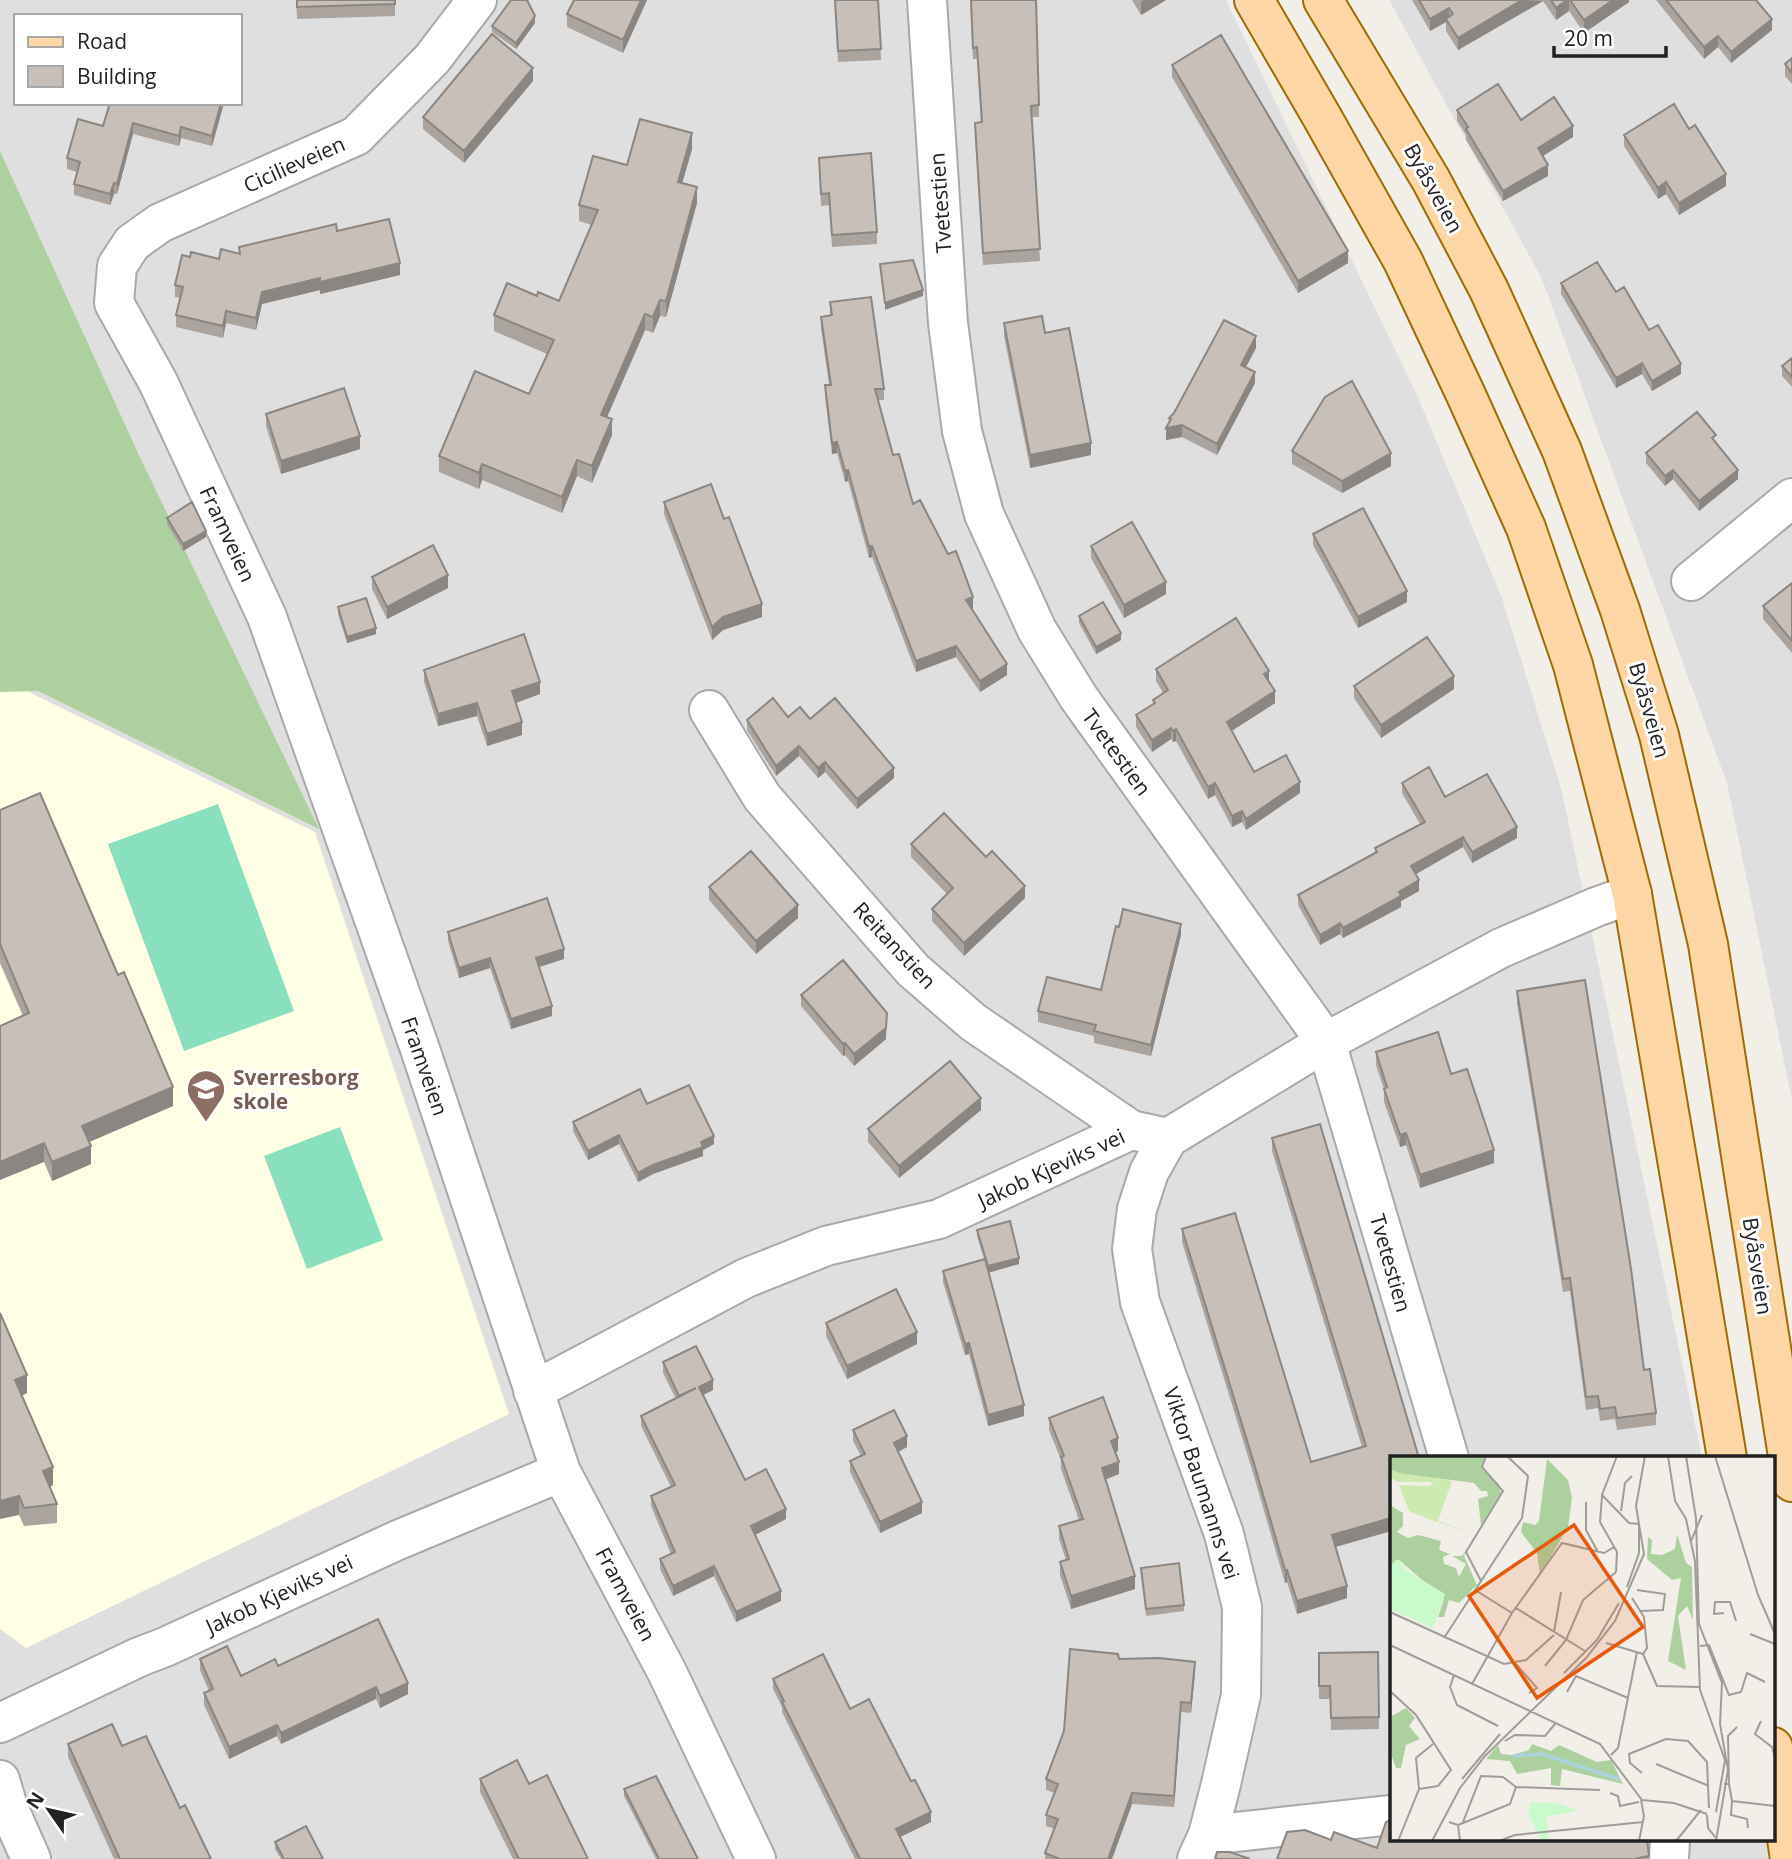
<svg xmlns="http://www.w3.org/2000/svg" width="1792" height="1859" viewBox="0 0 1792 1859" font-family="'Open Sans',sans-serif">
  <rect width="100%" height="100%" fill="#f2efe9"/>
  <!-- residential -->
  <path fill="#e0dfdf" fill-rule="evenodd" d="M 0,0 L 1226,0 L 1417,395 L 1502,598 L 1562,792 L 1702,1458 L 1391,1458 L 1391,1840 L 1765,1840 L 1768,1859 L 0,1859 L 0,692 L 38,691 L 317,828 L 139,455 L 0,151 ZM 16,16 L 240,16 L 240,103 L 16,103 Z
    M 1389,0 L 1792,0 L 1792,1100 L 1727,783 L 1542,279 Z"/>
  <!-- education -->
  <path fill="#ffffe5" d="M 0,678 L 315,832 L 509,1414 L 26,1648 L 0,1629 Z"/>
  <!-- forest -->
  <path fill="#add19e" d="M 0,151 L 139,455 L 319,829 L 38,691 L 0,692 Z"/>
  <!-- pitch -->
  <path fill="#88e0be" d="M 218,804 L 294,1011 L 184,1051 L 108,844 Z
    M 340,1127 L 383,1240 L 307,1269 L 264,1156 Z"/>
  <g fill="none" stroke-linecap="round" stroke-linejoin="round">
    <!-- minor casing -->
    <g stroke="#a9a9a9" stroke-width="42">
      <path id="minor" d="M 477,0 L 432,59 L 356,136 L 160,223 L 132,243 L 117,266 L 114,303 L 158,382 L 267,617 L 420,1049 L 561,1472 L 667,1672 L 756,1859
        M 927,0 L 948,323 L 962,431 L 984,514 L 1037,630 L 1079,698 L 1326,1042 L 1449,1458
        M 1691,581 L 1792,498
        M 709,710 L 762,797 L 913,970 L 973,1022 L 1131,1130
        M 1168,1138 L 1149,1172 L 1137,1209 L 1132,1249 L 1140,1302 L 1224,1534 L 1242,1607 L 1241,1695 L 1221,1784 L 1208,1835 L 1197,1859
        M 533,1391 L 746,1278 L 826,1246 L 939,1219 L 1131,1130 L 1168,1138 L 1326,1042 L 1501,948 L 1596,907 L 1632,894
        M 0,1723 L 139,1657 L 165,1647 L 398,1540 L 561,1472
        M 0,1780 L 8,1807 L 31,1859
        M 1208,1835 L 1391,1815
        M 1669,1859 L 1670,1840"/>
    </g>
    <!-- major casing -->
    <g stroke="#a06b00" stroke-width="42">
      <path id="major" d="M 1254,0 L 1322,117 L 1403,261 L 1466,395 L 1526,528 L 1573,665 L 1632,894 L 1696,1271 L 1727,1458
        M 1323,0 L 1431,180 L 1489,290 L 1562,451 L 1620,610 L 1659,735 L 1708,944 L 1792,1482
        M 1773,1747 L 1790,1859"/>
    </g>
    <!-- minor -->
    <use href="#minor" stroke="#fff" stroke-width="38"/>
    <!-- major -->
    <use href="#major" stroke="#fcd6a4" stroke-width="38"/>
  </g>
  <!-- wall -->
  <path fill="#aba49e" d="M 296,0 L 395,0 L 395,16 L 297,19 Z
    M 647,0 L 623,53 L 567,27 L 567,14 Z
    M 835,0 L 878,0 L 881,60 L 838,62 Z
    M 970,0 L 1036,0 L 1039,117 L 1032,117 L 1040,261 L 983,265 L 975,134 L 975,123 L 981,122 L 977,59 L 973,59 Z
    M 1132,0 L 1166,0 L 1141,15 Z
    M 1412,0 L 1629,0 L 1629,2 L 1584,33 L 1569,11 L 1556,20 L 1543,1 L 1458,50 L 1446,31 L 1446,22 L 1430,31 Z
    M 1656,0 L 1756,0 L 1772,30 L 1731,63 L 1718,47 L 1704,59 Z
    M 535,23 L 516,49 L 492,32 L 492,26 Z
    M 1792,58 L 1792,84 L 1785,76 L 1785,64 Z
    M 1172,65 L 1348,263 L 1298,293 L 1172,77 Z
    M 533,81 L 464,163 L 423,129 L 423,117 Z
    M 224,103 L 212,146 L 181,138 L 179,146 L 133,134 L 117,194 L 114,194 L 110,205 L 74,195 L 74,184 L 77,172 L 67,169 L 67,158 L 103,126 Z
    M 1457,110 L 1521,120 L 1573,137 L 1543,156 L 1548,176 L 1503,201 L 1466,140 L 1466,135 L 1457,121 Z
    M 1624,135 L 1726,186 L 1679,215 L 1666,194 L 1658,199 L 1624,146 Z
    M 692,149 L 682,183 L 697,203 L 666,317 L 660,316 L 653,333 L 645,330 L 607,417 L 612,435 L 592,483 L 577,476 L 562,513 L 482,480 L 479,489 L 439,472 L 439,456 L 529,394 L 547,354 L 494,331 L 494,315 L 537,296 L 559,301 L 592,225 L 579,221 L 579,205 L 627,165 Z
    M 819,158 L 877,232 L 877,244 L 832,247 L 829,205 L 821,206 Z
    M 337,231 L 400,275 L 320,294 L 320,290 L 262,304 L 256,330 L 226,323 L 223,338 L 176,327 L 176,315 L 180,298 L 175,297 L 175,285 L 190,257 L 219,259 L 239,253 L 239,247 Z
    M 1561,283 L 1616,292 L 1649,330 L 1681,374 L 1652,391 L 1642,374 L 1616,388 L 1561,294 Z
    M 830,302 L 884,389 L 884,400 L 878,400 L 893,455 L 913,504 L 973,608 L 972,609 L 1007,675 L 980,692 L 956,657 L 916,672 L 872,557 L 869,558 L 848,481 L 845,482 L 837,453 L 832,454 L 825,396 L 825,385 L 829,385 L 821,328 L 821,317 L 830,315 Z
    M 1004,323 L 1045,333 L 1091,455 L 1030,468 L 1004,336 Z
    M 1256,348 L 1246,367 L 1255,383 L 1217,455 L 1182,437 L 1166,440 L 1169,418 Z
    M 1792,358 L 1792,387 L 1782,376 L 1782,366 Z
    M 266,414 L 360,449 L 281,474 L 266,426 Z
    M 1716,443 L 1738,479 L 1699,511 L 1673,479 L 1665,486 L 1646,463 L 1646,453 Z
    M 1292,451 L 1391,466 L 1342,493 L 1292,464 Z
    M 664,502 L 762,617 L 723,630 L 712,640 L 664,514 Z
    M 167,518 L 206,537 L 183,551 L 167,524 Z
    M 1313,534 L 1407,602 L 1358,628 L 1313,545 Z
    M 1091,546 L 1166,594 L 1124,618 L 1091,558 Z
    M 372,577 L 448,588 L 387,619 L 372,589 Z
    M 1792,583 L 1792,653 L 1763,619 L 1763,606 Z
    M 338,607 L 376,634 L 347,643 L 338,614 Z
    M 1079,616 L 1121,640 L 1096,654 L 1079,623 Z
    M 1156,669 L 1269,682 L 1275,703 L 1231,731 L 1254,772 L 1300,793 L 1246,830 L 1242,822 L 1232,827 L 1215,795 L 1208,799 L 1176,741 L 1173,742 L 1171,739 L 1152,752 L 1136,727 L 1136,715 L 1153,704 L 1153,700 L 1163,693 L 1156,681 Z
    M 424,670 L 540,694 L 516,703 L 522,735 L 487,746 L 477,716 L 438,726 L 424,682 Z
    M 1354,686 L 1454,689 L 1381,738 L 1354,698 Z
    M 788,717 L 810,719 L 894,778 L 857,809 L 825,772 L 818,778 L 799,756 L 776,776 L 747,730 L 747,720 Z
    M 1402,783 L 1445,797 L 1517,838 L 1472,863 L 1463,847 L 1416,874 L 1419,891 L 1401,901 L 1401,907 L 1343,938 L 1340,934 L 1320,945 L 1298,905 L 1298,895 L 1375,854 L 1375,848 L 1420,824 L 1402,793 Z
    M 0,810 L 173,1106 L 89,1142 L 91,1164 L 52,1181 L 44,1162 L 23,1016 L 0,963 Z
    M 911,844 L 986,857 L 1025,898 L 964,956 L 932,921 L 932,909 L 947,894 L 911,857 Z
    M 709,887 L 798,918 L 756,954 L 709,900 Z
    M 448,932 L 564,959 L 539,967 L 552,1016 L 511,1029 L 490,968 L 459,978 L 448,941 Z
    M 1181,935 L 1151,1056 L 1094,1043 L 1094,1036 L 1038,1022 L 1038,1011 L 1101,990 Z
    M 1517,991 L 1644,1370 L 1656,1413 L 1656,1425 L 1617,1430 L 1615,1419 L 1600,1421 L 1598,1408 L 1586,1410 L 1570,1291 L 1563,1292 L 1517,1003 Z
    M 801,995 L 886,1039 L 854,1066 L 845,1055 L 843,1056 L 801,1006 Z
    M 1376,1052 L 1451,1074 L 1494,1163 L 1420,1188 L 1406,1145 L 1400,1147 L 1384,1102 L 1384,1089 L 1376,1065 Z
    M 647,1104 L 714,1144 L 703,1150 L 703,1156 L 653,1174 L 638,1182 L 619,1144 L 588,1160 L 573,1131 L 573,1122 Z
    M 981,1110 L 899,1178 L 868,1142 L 868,1129 Z
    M 1272,1138 L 1391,1458 L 1391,1531 L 1335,1547 L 1347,1598 L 1297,1614 L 1287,1582 L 1285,1583 L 1253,1473 L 1182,1242 L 1182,1229 L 1311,1462 L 1362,1447 L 1272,1151 Z
    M 977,1230 L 1019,1264 L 989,1272 L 1024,1416 L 988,1426 L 969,1354 L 965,1355 L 943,1282 L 943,1271 L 984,1259 L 977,1236 Z
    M 0,1313 L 27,1393 L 22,1395 L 53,1485 L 50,1487 L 57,1504 L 57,1523 L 24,1526 L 19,1515 Z
    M 826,1323 L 917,1344 L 847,1379 L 826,1336 Z
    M 663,1362 L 713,1390 L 703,1395 L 745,1480 L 786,1519 L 755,1535 L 781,1601 L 736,1622 L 714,1576 L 673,1596 L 660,1569 L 660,1559 L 671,1554 L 651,1506 L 651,1496 L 671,1487 L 641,1426 L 641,1416 L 676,1399 L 663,1373 Z
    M 1049,1418 L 1118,1451 L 1115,1452 L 1119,1474 L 1105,1479 L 1135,1589 L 1071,1609 L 1060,1575 L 1060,1562 L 1066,1560 L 1059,1539 L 1059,1526 L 1079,1520 L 1061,1469 L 1061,1460 L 1049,1430 Z
    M 853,1430 L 907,1447 L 898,1452 L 922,1513 L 880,1533 L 850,1472 L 850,1461 L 861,1456 L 853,1441 Z
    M 1141,1568 L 1184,1605 L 1184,1611 L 1146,1616 Z
    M 1378,1652 L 1379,1729 L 1331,1730 L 1330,1699 L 1319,1699 L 1319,1653 Z
    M 200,1659 L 241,1676 L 278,1666 L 408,1694 L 380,1708 L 376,1699 L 281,1744 L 277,1736 L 229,1759 L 204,1705 L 204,1693 L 209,1691 L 200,1670 Z
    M 1119,1659 L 1195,1672 L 1191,1713 L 1181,1712 L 1174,1807 L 1132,1804 L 1112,1859 L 1045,1859 L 1045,1853 L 1055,1829 L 1046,1826 L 1046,1815 L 1055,1793 L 1046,1790 L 1046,1779 Z
    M 773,1679 L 850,1709 L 931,1822 L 900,1837 L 911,1859 L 855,1859 L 782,1712 L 782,1707 L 773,1689 Z
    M 68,1744 L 122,1746 L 180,1808 L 211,1859 L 114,1859 L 68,1757 Z
    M 480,1779 L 529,1784 L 588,1859 L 513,1859 L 480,1792 Z
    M 624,1789 L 698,1859 L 656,1859 L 624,1796 Z
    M 1331,1840 L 1377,1848 L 1391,1840 L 1649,1856 L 1649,1859 L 1277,1859 Z
    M 275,1842 L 323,1859 L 281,1859 L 275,1849 Z"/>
  <!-- shaded-wall -->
  <path fill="#8b8681" d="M 641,0 L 647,0 L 623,53 L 623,40 Z
    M 1144,0 L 1166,0 L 1141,15 L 1141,2 Z
    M 1522,0 L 1543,1 L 1458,50 L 1458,38 Z
    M 1567,0 L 1569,0 L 1569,11 L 1556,20 L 1556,8 Z
    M 1613,0 L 1629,0 L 1629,2 L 1584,33 L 1584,20 Z
    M 1449,8 L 1449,21 L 1446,19 L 1446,22 L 1430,31 L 1430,19 Z
    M 535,16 L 535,23 L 516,49 L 516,43 Z
    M 1772,19 L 1772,30 L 1731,63 L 1731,52 Z
    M 1718,36 L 1718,47 L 1704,59 L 1704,47 Z
    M 533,68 L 533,81 L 464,163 L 464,151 Z
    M 221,103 L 224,103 L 212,146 L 212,136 Z
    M 133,123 L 133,134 L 117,194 L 117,184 Z
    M 1573,126 L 1573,137 L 1538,159 L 1538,148 Z
    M 181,127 L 181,138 L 179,146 L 179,136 Z
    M 692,133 L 692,149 L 678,198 L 678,182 Z
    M 1548,165 L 1548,176 L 1503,201 L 1503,191 Z
    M 1726,174 L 1726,186 L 1679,215 L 1679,203 Z
    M 1666,182 L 1666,194 L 1658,199 L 1658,188 Z
    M 114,183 L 114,194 L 110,205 L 110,194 Z
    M 697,187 L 697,203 L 666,317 L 666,301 Z
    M 1348,251 L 1348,263 L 1298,293 L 1298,281 Z
    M 400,263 L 400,275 L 320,294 L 320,282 Z
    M 320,278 L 320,290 L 262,304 L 256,330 L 256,318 L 262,292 Z
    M 923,290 L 923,296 L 885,310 L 885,303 Z
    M 660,300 L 660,316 L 653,333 L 653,317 Z
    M 226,311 L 226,323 L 223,338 L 223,326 Z
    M 645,314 L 645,330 L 601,431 L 601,415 Z
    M 1256,336 L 1256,348 L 1241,376 L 1241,365 Z
    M 1642,363 L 1642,374 L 1616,388 L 1616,378 Z
    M 1681,364 L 1681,374 L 1652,391 L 1652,381 Z
    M 1255,372 L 1255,383 L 1217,455 L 1217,444 Z
    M 612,419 L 612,435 L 592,483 L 592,466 Z
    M 1182,425 L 1182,437 L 1166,440 L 1166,428 Z
    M 360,436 L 360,449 L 281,474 L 281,461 Z
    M 837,442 L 837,453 L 832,454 L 832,443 Z
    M 1091,443 L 1091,455 L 1030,468 L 1030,455 Z
    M 1391,453 L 1391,466 L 1342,493 L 1342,481 Z
    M 577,460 L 577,476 L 562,513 L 562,497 Z
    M 482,464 L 482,480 L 479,489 L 479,473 Z
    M 848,470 L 848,481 L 845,482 L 845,471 Z
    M 1673,470 L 1673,479 L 1665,486 L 1665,476 Z
    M 1738,470 L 1738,479 L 1699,511 L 1699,501 Z
    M 206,531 L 206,537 L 183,551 L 183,544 Z
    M 872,546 L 872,557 L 869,558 L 869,547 Z
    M 448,575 L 448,588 L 387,619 L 387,607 Z
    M 1166,582 L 1166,594 L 1124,618 L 1124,605 Z
    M 1407,591 L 1407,602 L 1358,628 L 1358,617 Z
    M 973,597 L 973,608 L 966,611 L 966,600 Z
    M 762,604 L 762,617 L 723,630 L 712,640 L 712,627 L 723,617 Z
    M 376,628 L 376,634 L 347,643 L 347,637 Z
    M 1121,633 L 1121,640 L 1096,654 L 1096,647 Z
    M 956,646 L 956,657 L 916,672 L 916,661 Z
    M 1007,664 L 1007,675 L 980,692 L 980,681 Z
    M 1269,671 L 1269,682 L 1264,674 Z
    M 1454,676 L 1454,689 L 1381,738 L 1381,725 Z
    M 540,682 L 540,694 L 512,704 L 512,691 Z
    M 1275,691 L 1275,703 L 1227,734 L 1227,722 Z
    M 477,703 L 477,716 L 438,726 L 438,714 Z
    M 522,722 L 522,735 L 487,746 L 487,734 Z
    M 1171,728 L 1171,739 L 1152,752 L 1152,740 Z
    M 1176,729 L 1176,741 L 1173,742 L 1173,731 Z
    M 799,746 L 799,756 L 776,776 L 776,766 Z
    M 825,762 L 825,772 L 818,778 L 818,768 Z
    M 894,768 L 894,778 L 857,809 L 857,799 Z
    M 1300,782 L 1300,793 L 1246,830 L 1246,819 Z
    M 1215,783 L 1215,795 L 1208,799 L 1208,787 Z
    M 1242,811 L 1242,822 L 1232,827 L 1232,816 Z
    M 1517,827 L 1517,838 L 1472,863 L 1472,852 Z
    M 1463,837 L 1463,847 L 1411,877 L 1411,866 Z
    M 1419,880 L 1419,891 L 1401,901 L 1401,907 L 1343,938 L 1343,928 L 1399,892 Z
    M 1025,886 L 1025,898 L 964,956 L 964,943 Z
    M 798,905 L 798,918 L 756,954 L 756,941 Z
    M 1340,923 L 1340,934 L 1320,945 L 1320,935 Z
    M 1181,924 L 1181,935 L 1151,1056 L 1151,1045 Z
    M 564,949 L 564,959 L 536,968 L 536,958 Z
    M 490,958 L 490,968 L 459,978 L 459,968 Z
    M 552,1006 L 552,1016 L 511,1029 L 511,1019 Z
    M 887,1013 L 886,1039 L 854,1066 L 854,1054 Z
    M 845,1043 L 845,1055 L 843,1056 L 843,1044 Z
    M 173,1087 L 173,1106 L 82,1145 L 82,1126 Z
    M 981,1098 L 981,1110 L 899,1178 L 899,1166 Z
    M 1406,1133 L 1406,1145 L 1400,1147 L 1400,1135 Z
    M 619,1135 L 619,1144 L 588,1160 L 588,1151 Z
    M 714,1136 L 714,1144 L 703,1150 L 703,1156 L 653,1174 L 638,1182 L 638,1173 Z
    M 44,1143 L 44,1162 L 0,1180 L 0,1162 Z
    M 91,1146 L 91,1164 L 52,1181 L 52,1162 Z
    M 1494,1150 L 1494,1163 L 1420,1188 L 1420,1175 Z
    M 1019,1258 L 1019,1264 L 988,1273 L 988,1266 Z
    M 917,1332 L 917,1344 L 847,1379 L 847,1366 Z
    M 969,1343 L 969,1354 L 965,1355 L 965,1344 Z
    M 27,1375 L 27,1393 L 15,1399 L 15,1380 Z
    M 713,1380 L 713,1390 L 699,1397 L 699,1387 Z
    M 1024,1405 L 1024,1416 L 988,1426 L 988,1415 Z
    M 907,1436 L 907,1447 L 894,1454 L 894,1443 Z
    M 1118,1438 L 1118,1451 L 1111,1454 L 1111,1441 Z
    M 1119,1462 L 1119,1474 L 1102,1481 L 1102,1468 Z
    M 53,1467 L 53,1485 L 43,1490 L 43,1471 Z
    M 19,1496 L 19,1515 L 0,1519 L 0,1501 Z
    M 922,1502 L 922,1513 L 880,1533 L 880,1522 Z
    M 786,1509 L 786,1519 L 751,1537 L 751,1526 Z
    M 1391,1518 L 1391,1531 L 1332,1548 L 1332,1535 Z
    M 714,1566 L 714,1576 L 673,1596 L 673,1586 Z
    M 1285,1570 L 1287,1570 L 1287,1582 L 1285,1583 Z
    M 1135,1576 L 1135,1589 L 1071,1609 L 1071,1596 Z
    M 1347,1586 L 1347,1598 L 1297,1614 L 1297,1601 Z
    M 781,1591 L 781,1601 L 736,1622 L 736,1612 Z
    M 1195,1662 L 1195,1672 L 1191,1713 L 1191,1703 Z
    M 408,1683 L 408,1694 L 380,1708 L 380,1696 Z
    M 376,1687 L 376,1699 L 281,1744 L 281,1733 Z
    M 1181,1702 L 1181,1712 L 1174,1807 L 1174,1796 Z
    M 277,1725 L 277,1736 L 229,1759 L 229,1747 Z
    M 1132,1793 L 1132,1804 L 1112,1859 L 1108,1859 Z
    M 931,1812 L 931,1822 L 896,1839 L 896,1829 Z"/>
  <!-- building -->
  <path fill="#c7bfb8" stroke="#8b8681" stroke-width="2" d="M 297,0 L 395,0 L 395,4 L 297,7 Z
    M 511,0 L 527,0 L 535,16 L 516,43 L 492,26 Z
    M 574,0 L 641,0 L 623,40 L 567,14 Z
    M 835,0 L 878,0 L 881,49 L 838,51 Z
    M 971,0 L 1036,0 L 1039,105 L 1031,106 L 1040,249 L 983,253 L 975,123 L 982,122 L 977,47 L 973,48 Z
    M 1419,0 L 1522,0 L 1458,38 L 1446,19 L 1453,14 L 1449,8 L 1430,19 Z
    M 1551,0 L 1567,0 L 1556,8 Z
    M 1570,0 L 1613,0 L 1584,20 Z
    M 1666,0 L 1756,0 L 1772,19 L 1731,52 L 1718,36 L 1704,47 Z
    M 492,34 L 533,68 L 464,151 L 423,117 Z
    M 1221,35 L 1348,251 L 1298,281 L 1172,65 Z
    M 1792,58 L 1792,73 L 1785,64 Z
    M 1498,84 L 1521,120 L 1554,97 L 1573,126 L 1538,148 L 1548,165 L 1503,191 L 1466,129 L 1468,127 L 1457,110 Z
    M 110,103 L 221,103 L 212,136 L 181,127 L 179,136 L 133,123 L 117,184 L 114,183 L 110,194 L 74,184 L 80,162 L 67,158 L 78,119 L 103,126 Z
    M 1674,104 L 1689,129 L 1695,125 L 1726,174 L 1679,203 L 1666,182 L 1658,188 L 1624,135 Z
    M 640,119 L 692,133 L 678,182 L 697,187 L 666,301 L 660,300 L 653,317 L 645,314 L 601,415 L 612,419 L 592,466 L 577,460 L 562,497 L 482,464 L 479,473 L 439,456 L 475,371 L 529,394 L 554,340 L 494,315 L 507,283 L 537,296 L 538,292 L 559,301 L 598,210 L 579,205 L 593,156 L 627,165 Z
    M 871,153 L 877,232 L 832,235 L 829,193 L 821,194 L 819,158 Z
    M 389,219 L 400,263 L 320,282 L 320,278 L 262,292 L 256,318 L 226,311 L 223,326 L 176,315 L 183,287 L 175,285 L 182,255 L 190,257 L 191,252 L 219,259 L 221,249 L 240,254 L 239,247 L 336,224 L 337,231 Z
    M 913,260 L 923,290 L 885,303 L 880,264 Z
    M 1597,262 L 1616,292 L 1624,287 L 1649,330 L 1658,325 L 1681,364 L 1652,381 L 1642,363 L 1616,378 L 1561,283 Z
    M 871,297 L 884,389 L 875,389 L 893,455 L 899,454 L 913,504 L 920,500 L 948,554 L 956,551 L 973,597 L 966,600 L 1007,664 L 980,681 L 956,646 L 916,661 L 872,546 L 869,547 L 848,470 L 845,471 L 837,442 L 832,443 L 825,385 L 831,385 L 821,317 L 832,315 L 830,302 Z
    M 1042,316 L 1045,333 L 1069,328 L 1091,443 L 1030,455 L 1004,323 Z
    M 1224,320 L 1256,336 L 1241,365 L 1255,372 L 1217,444 L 1182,425 L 1166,428 L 1171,419 L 1169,418 L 1174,413 Z
    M 1792,358 L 1792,377 L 1782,366 Z
    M 1352,381 L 1391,453 L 1342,481 L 1292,451 L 1325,397 Z
    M 344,388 L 360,436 L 281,461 L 266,414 Z
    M 1697,412 L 1716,435 L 1712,438 L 1738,470 L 1699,501 L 1673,470 L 1665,476 L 1646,453 Z
    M 711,484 L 724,519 L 729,517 L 762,604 L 723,617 L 712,627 L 664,502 Z
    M 192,502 L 206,531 L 183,544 L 167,518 Z
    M 1363,508 L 1407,591 L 1358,617 L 1313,534 Z
    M 1132,522 L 1166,582 L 1124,605 L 1091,546 Z
    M 433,545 L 448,575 L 387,607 L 372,577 Z
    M 1792,583 L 1792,641 L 1763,606 Z
    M 366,598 L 376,628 L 347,637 L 338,607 Z
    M 1103,602 L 1121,633 L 1096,647 L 1079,616 Z
    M 1236,618 L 1269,671 L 1264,674 L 1275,691 L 1227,722 L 1254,772 L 1286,755 L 1300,782 L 1246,819 L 1242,811 L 1232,816 L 1215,783 L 1208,787 L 1176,729 L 1173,731 L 1171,728 L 1152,740 L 1136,715 L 1155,703 L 1153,700 L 1168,690 L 1156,669 Z
    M 524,634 L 540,682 L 512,691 L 522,722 L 487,734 L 477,703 L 438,714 L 424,670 Z
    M 1427,637 L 1454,676 L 1381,725 L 1354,686 Z
    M 773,698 L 788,717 L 800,707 L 810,719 L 835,698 L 894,768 L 857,799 L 825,762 L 818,768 L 799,746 L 776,766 L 747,720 Z
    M 1429,767 L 1445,797 L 1487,774 L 1517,827 L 1472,852 L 1463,837 L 1411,866 L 1419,880 L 1399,892 L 1401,896 L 1343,928 L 1340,923 L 1320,935 L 1298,895 L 1377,852 L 1375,848 L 1425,822 L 1402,783 Z
    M 40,793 L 118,975 L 124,972 L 173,1087 L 82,1126 L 91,1146 L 52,1162 L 44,1143 L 0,1162 L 0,1026 L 29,1013 L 0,944 L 0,810 Z
    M 944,813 L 986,857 L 992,851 L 1025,886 L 964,943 L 932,909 L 953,888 L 911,844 Z
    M 751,851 L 798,905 L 756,941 L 709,887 Z
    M 547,898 L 564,949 L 536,958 L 552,1006 L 511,1019 L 490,958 L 459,968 L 448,932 Z
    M 1123,909 L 1181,924 L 1151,1045 L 1094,1031 L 1096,1025 L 1038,1011 L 1047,977 L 1101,990 L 1116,926 L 1119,927 Z
    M 843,960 L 887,1013 L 886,1028 L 854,1054 L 845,1043 L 843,1044 L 801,995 Z
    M 1585,980 L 1631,1269 L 1644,1370 L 1650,1369 L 1656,1413 L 1617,1418 L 1615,1407 L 1600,1409 L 1598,1396 L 1586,1397 L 1570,1278 L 1563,1279 L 1517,991 Z
    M 1438,1032 L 1451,1074 L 1467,1069 L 1494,1150 L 1420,1175 L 1406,1133 L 1400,1135 L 1384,1089 L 1387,1087 L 1376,1052 Z
    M 950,1061 L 981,1098 L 899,1166 L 868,1129 Z
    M 689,1085 L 714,1136 L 701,1142 L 703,1147 L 653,1165 L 638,1173 L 619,1135 L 588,1151 L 573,1122 L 640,1089 L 647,1104 Z
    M 1320,1124 L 1419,1458 L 1391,1458 L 1391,1518 L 1332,1535 L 1347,1586 L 1297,1601 L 1287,1570 L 1285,1570 L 1253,1460 L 1182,1229 L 1235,1213 L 1311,1462 L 1366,1446 L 1272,1138 Z
    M 1010,1221 L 1019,1258 L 988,1266 L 977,1230 Z
    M 985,1259 L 1024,1405 L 988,1415 L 969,1343 L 965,1344 L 943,1271 Z
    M 896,1289 L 917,1332 L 847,1366 L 826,1323 Z
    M 0,1313 L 27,1375 L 15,1380 L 53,1467 L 43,1471 L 57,1504 L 24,1508 L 19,1496 L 0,1501 Z
    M 696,1346 L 713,1380 L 699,1387 L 745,1480 L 766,1469 L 786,1509 L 751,1526 L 781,1591 L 736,1612 L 714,1566 L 673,1586 L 660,1559 L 675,1552 L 651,1496 L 675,1485 L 641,1416 L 696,1388 L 679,1396 L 663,1362 Z
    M 1103,1397 L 1118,1438 L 1111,1441 L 1119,1462 L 1102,1468 L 1135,1576 L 1071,1596 L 1060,1562 L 1069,1559 L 1059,1526 L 1083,1519 L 1061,1457 L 1064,1456 L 1049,1418 Z
    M 894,1410 L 907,1436 L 894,1443 L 922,1502 L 880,1522 L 850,1461 L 865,1454 L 853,1430 Z
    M 1179,1563 L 1184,1605 L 1146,1609 L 1141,1568 Z
    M 378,1619 L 408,1683 L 380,1696 L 376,1687 L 281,1733 L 277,1725 L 229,1747 L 204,1693 L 213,1689 L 200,1659 L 227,1646 L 241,1676 L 275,1659 L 278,1666 Z
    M 1070,1649 L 1118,1654 L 1119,1659 L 1159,1658 L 1195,1662 L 1191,1703 L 1181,1702 L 1174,1796 L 1132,1793 L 1108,1859 L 1060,1859 L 1045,1853 L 1058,1819 L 1046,1815 L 1058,1784 L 1046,1779 L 1064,1731 Z
    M 1378,1652 L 1379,1717 L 1331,1718 L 1330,1686 L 1319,1686 L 1319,1653 Z
    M 823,1654 L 850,1709 L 869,1699 L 911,1781 L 915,1780 L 931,1812 L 896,1829 L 911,1859 L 860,1859 L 782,1702 L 784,1701 L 773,1679 Z
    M 112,1724 L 122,1746 L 146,1736 L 180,1808 L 185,1805 L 211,1859 L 120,1859 L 68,1744 Z
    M 517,1760 L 529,1784 L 547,1775 L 588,1859 L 519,1859 L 480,1779 Z
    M 656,1776 L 698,1859 L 659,1859 L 624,1789 Z
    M 1391,1820 L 1391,1840 L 1647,1840 L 1649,1856 L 1634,1859 L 1277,1859 L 1287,1832 L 1305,1830 L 1331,1840 L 1334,1832 L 1377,1848 L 1386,1822 Z
    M 306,1826 L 323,1859 L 284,1859 L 275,1842 Z
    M 1217,1852 L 1230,1852 L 1250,1859 L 1215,1859 Z"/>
  <!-- icons -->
  <defs>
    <g id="school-pin" transform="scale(2.0125)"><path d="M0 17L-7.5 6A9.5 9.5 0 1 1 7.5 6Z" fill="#8d6e63" stroke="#fff"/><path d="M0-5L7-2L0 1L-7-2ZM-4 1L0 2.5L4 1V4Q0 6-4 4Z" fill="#fff"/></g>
  </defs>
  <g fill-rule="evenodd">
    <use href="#school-pin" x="206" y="1089"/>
  </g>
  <g text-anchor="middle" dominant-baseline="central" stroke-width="6" stroke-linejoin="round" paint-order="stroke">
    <!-- street labels -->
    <g font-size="21" fill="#222" stroke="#fff">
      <text transform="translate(294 164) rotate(-24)">Cicilieveien</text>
      <text transform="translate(1434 188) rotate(61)">Byåsveien</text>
      <text transform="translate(940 203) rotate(-94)">Tvetestien</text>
      <text transform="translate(228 534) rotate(65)">Framveien</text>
      <text transform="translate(1650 710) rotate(74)">Byåsveien</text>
      <text transform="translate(1117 752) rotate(54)">Tvetestien</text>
      <text transform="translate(895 945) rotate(47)">Reitanstien</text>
      <text transform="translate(425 1066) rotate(71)">Framveien</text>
      <text transform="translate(1051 1168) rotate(-25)">Jakob Kjeviks vei</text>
      <text transform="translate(1391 1263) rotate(74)">Tvetestien</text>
      <text transform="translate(1758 1266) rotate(81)">Byåsveien</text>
      <text transform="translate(1202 1483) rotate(72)">Viktor Baumanns vei</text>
      <text transform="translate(279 1594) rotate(-25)">Jakob Kjeviks vei</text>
      <text transform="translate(626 1594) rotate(62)">Framveien</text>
    </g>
    <!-- education labels -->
    <g font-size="21" font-weight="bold" fill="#785e54" stroke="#fff" text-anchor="start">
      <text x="233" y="1077">Sverresborg<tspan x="233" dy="24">skole</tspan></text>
    </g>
  </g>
  <!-- overview -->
  <g transform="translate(1390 1456)">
    <rect width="385" height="385" fill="#f2efe9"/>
    <path d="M 0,13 L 62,25 L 48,65 L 86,78 L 41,64 L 19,55 L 9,29 L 40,30 L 43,26 L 7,26 L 0,21 Z" fill="#cdebb0"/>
    <path d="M 0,0 L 95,0 L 91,12 L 108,27 L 111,37 L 91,69 L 88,43 L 98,40 L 97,35 L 91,35 L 84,27 L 9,17 L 0,13 ZM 157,3 L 178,24 L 182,42 L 178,71 L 150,119 L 147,97 L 131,76 L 133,66 L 145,69 L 149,65 ZM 0,49 L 13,57 L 13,70 L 7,76 L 18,82 L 28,79 L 51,85 L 49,94 L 60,98 L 53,101 L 54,108 L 66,112 L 69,121 L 76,108 L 62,100 L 72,100 L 79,90 L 74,100 L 87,129 L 69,147 L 59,144 L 54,161 L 48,161 L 54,143 L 9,104 L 0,111 ZM 287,78 L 296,107 L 302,111 L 303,164 L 297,150 L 288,160 L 296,214 L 278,205 L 291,122 L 282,124 L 257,103 L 258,81 L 262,84 L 261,98 L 272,99 L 285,93 ZM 16,252 L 25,262 L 19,270 L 30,283 L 16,289 L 11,312 L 6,312 L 0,295 L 0,261 ZM 142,288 L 161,295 L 169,289 L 207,306 L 221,304 L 233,328 L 172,313 L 170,330 L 161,329 L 161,312 L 127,318 L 120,305 L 96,303 L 108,289 L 111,298 L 122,299 L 139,294 Z" fill="#add19e"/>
    <path d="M 7,103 L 16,114 L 55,138 L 43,172 L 0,153 L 0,110 ZM 141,346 L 166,347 L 189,355 L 157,360 L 158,385 L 152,385 L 138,358 Z" fill="#c8facc"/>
    <path fill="none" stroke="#aad3df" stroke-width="3.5" d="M 123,300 L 152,298 L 229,323"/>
    <path fill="none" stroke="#9f9d99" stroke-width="2" d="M 227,0 L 212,39 L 239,67 L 249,68M 278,0 L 285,45 L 296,63 L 305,105 L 310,234 L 335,304 L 326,356M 296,0 L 306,62 L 309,168 L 332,227 L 330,268 L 338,314 L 326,385M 325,0 L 368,139 L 385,178M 212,40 L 210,66 L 227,96 L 226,116M 196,46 L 196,74 L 208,96M 231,55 L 235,27 L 242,20M 301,85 L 312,59M 91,125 L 76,96 L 113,35 L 92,11 L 96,0M 237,131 L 249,97 L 249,68M 85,134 L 122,157M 247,134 L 275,138 L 273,154 L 251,155M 242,142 L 254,161 L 257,192 L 253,198M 126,152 L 195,195M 0,156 L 114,208 L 136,204 L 164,179M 334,157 L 324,158 L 325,146 L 340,146 L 346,165M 164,176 L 171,136M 360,178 L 385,188M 54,182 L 132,62 L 138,20 L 117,0M 216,187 L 253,198M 0,189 L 210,288 L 252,344 L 284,347 L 317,358M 310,190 L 319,189 L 339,239 L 351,236 L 357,217 L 375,226M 253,198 L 267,230 L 310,231M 126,208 L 147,232 L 139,237M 155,210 L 176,184 L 193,144 L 226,116M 174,217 L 207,184 L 229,147M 64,219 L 60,231 L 67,249 L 108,270M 82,228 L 122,157 L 172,87 L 214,97 L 224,91M 0,235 L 26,259 L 61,314 L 48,330 L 29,333M 177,236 L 186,220 L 238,242M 371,265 L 365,278 L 382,291 L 385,301M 115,285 L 125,279 L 155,280 L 165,268M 221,299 L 228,292 L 247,196M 266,308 L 319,330M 252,317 L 240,307 L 239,298 L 276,283 L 298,285 L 317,306 L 319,352M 72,323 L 110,278M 334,328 L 339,328 L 342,345 L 385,350M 339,328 L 338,280 L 347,271M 126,331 L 210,334M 220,337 L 228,340 L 230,350 L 249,346M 342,345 L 341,359 L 357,363 L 358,372M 317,359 L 318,372 L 326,382M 59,366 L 68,369 L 70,385M 68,369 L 120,348 L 126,331 L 113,321 L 91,320 L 73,366M 8,385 L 29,333 L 26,302 L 43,288M 42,385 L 70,332 L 95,300 L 196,202 L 225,165 L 254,98 L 246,50 L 255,0M 109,385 L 125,379 L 253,366M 249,385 L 254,360 L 251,344M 286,385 L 311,354"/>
    <path fill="#e8590c" fill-opacity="0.15" stroke="#e8590c" stroke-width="3.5" d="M 184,69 L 253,171 L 147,242 L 79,140 Z"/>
    <rect width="385" height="385" fill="none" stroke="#222" stroke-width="3.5"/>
  </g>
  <!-- legend -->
  <rect x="14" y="14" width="228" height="91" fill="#ffffff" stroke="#a7a7a7" stroke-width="2"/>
  <rect x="28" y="37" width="35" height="10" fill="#fcd6a4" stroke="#a7a7a7" stroke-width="2"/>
  <text x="77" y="49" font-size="21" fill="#222222">Road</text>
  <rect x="28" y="66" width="35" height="21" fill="#c7bfb8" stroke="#a7a7a7" stroke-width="2"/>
  <text x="77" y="84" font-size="21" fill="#222222">Building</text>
  <!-- north arrow -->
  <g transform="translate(49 1810) rotate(304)" stroke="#ffffff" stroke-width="5" paint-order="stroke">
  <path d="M0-5L12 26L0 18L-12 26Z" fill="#222222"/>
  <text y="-10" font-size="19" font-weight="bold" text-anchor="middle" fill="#222222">N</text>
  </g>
  <!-- scale -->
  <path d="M1554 46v10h112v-10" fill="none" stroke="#222222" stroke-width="3.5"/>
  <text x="1564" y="46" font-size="21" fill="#222222" stroke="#ffffff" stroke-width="5" paint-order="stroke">20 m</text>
</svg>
